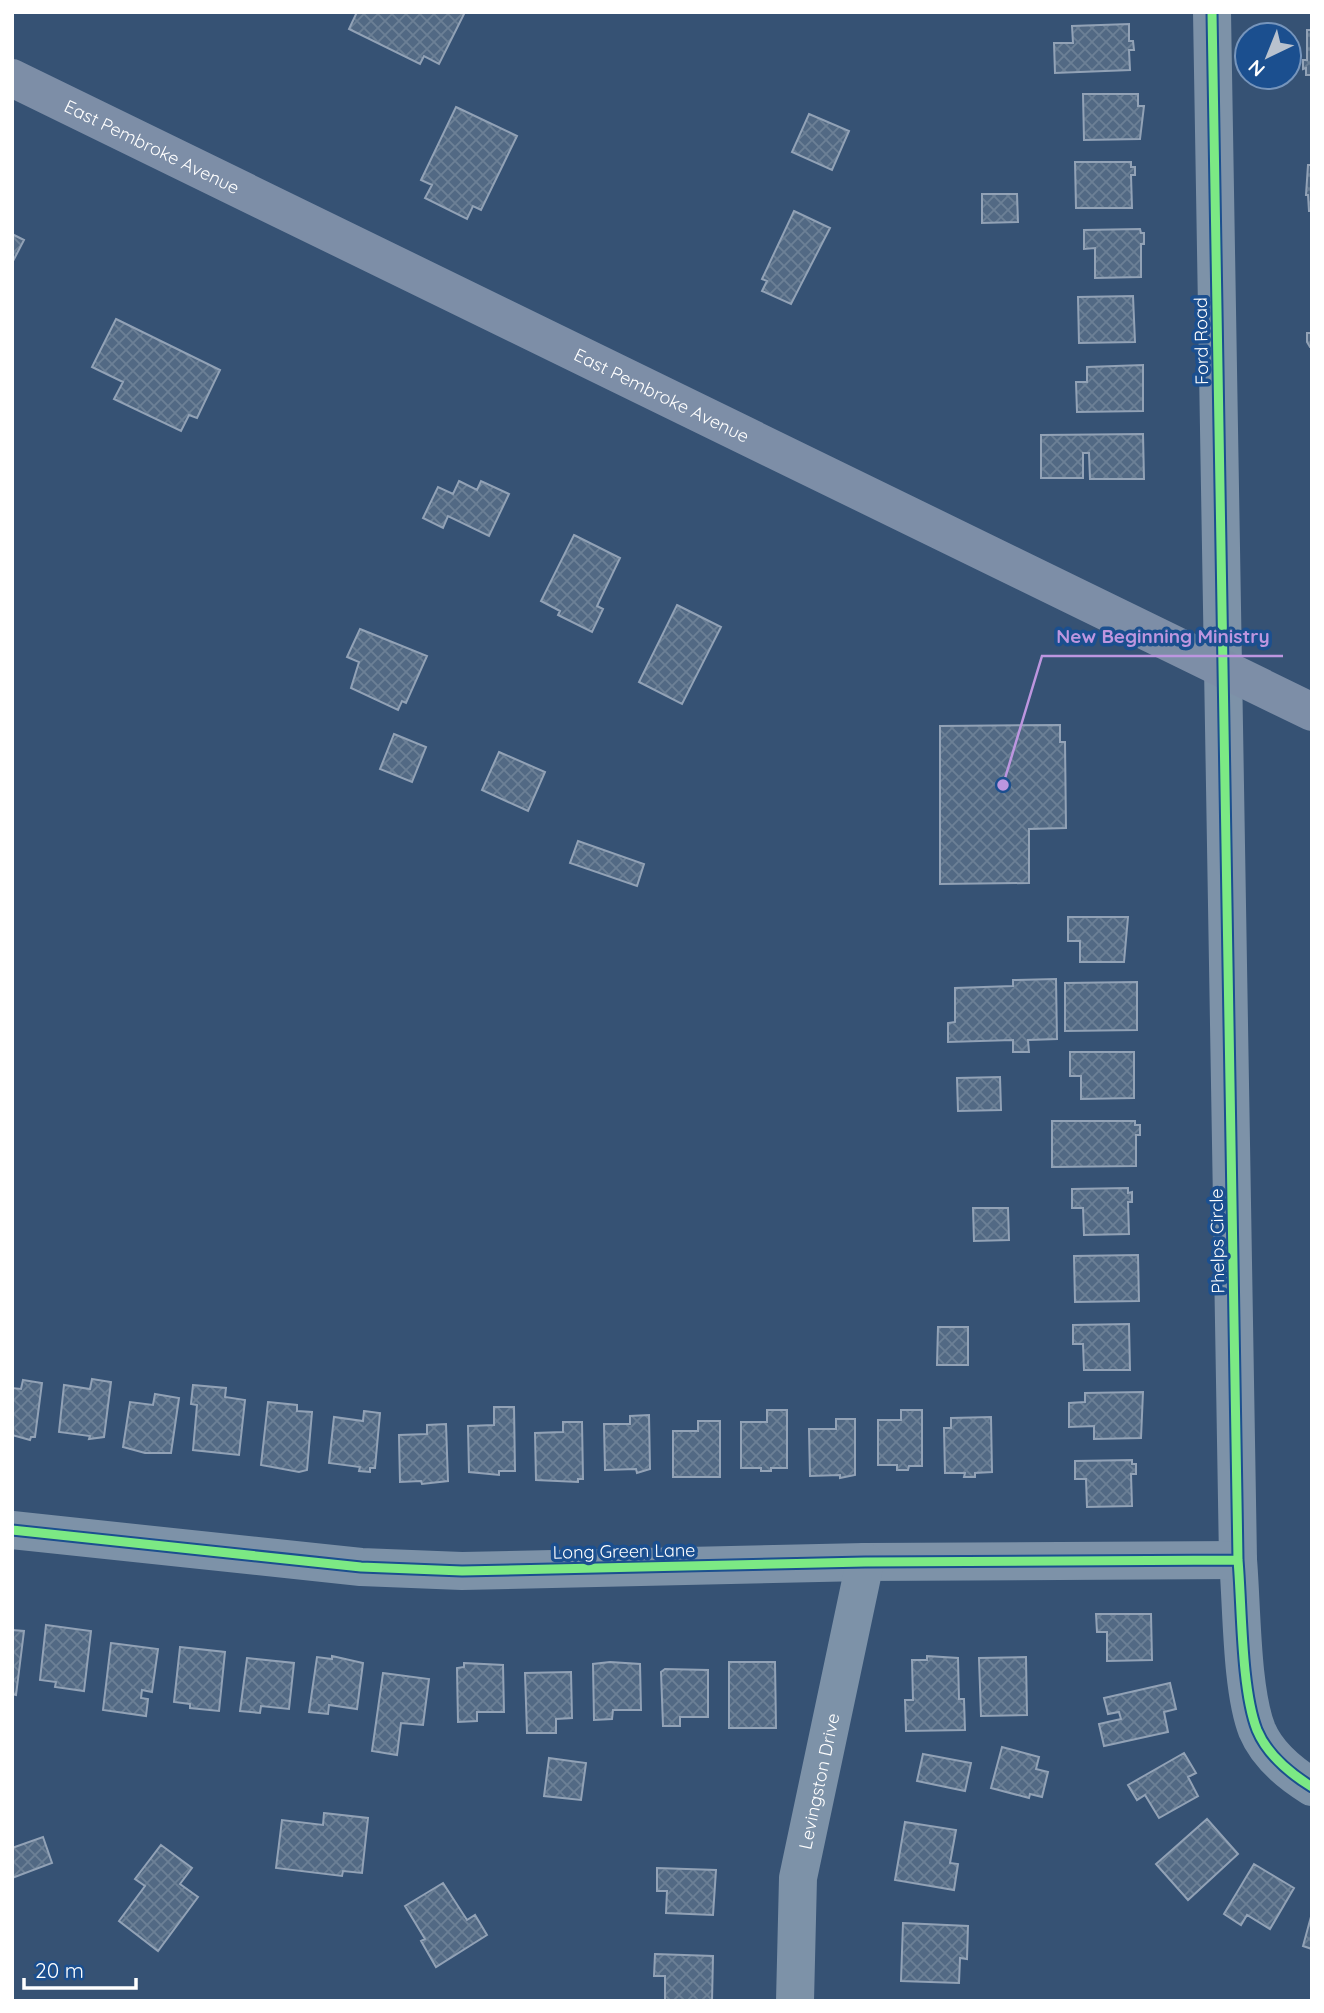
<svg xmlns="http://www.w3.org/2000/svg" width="1324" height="2013" viewBox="0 0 1324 2013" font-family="Quicksand,sans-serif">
  <defs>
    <pattern id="building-cross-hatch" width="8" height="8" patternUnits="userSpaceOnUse" patternTransform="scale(1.75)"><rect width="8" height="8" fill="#526984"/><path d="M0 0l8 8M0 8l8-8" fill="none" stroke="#6c8096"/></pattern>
  </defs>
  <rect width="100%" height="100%" fill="#365274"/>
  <!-- building -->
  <path fill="url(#building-cross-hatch)" stroke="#92a2b6" stroke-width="2" d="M 357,12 L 465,12 L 439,64 L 424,56 L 420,64 L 349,29 Z
    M 1129,24 L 1129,41 L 1133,41 L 1134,50 L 1129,50 L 1130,70 L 1055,73 L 1054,43 L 1073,43 L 1072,26 Z
    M 1307,30 L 1312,30 L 1312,75 L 1306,75 L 1306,68 L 1303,69 L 1303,60 L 1307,60 Z
    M 1083,94 L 1138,94 L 1138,106 L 1144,106 L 1140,139 L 1084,140 Z
    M 456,107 L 517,136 L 481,210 L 473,206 L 467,219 L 425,198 L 432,185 L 421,180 Z
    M 809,114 L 849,131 L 832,170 L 792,152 Z
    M 1075,162 L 1131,162 L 1131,167 L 1135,167 L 1135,175 L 1131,175 L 1132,208 L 1076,208 Z
    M 1308,165 L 1312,165 L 1312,211 L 1309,211 L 1308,195 L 1306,195 Z
    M 982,194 L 1017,194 L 1018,222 L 982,223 Z
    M 794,211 L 830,228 L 791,304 L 762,291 L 767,281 L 762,279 Z
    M 1140,229 L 1141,233 L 1144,233 L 1144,244 L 1141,244 L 1141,277 L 1095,278 L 1095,248 L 1084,249 L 1084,230 Z
    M 12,234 L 24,240 L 12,263 Z
    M 1133,296 L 1135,342 L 1079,343 L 1078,297 Z
    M 1311,302 L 1312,347 L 1310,347 L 1307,342 L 1307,333 L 1311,333 Z
    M 116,319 L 220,370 L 197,418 L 189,415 L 181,431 L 114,399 L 123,382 L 92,367 Z
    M 1143,365 L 1143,411 L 1077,412 L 1076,382 L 1087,382 L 1087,367 Z
    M 1143,434 L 1144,479 L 1090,479 L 1089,453 L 1083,453 L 1083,478 L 1041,478 L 1041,435 Z
    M 459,481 L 477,490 L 481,481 L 509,494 L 489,536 L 448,516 L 443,528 L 423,518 L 438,487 L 453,494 Z
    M 574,535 L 620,558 L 597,606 L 603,609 L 592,632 L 558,615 L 560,611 L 541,601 Z
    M 677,605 L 721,627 L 682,704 L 639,682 Z
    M 360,629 L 427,656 L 406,703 L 402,701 L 398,710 L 351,688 L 359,662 L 347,657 Z
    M 1060,725 L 1060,742 L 1065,742 L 1066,828 L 1029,829 L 1029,883 L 940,884 L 940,726 Z
    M 394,734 L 426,747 L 412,782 L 380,769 Z
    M 499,752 L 545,772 L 528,811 L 482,790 Z
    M 578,841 L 644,864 L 637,886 L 570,863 Z
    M 1068,917 L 1128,917 L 1124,962 L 1080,962 L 1080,941 L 1068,941 Z
    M 1056,979 L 1057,1039 L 1028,1040 L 1029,1052 L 1013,1052 L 1013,1040 L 948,1042 L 948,1023 L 955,1022 L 955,988 L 1013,986 L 1013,980 Z
    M 1137,982 L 1137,1030 L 1065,1031 L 1065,983 Z
    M 1070,1052 L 1134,1052 L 1134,1098 L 1081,1099 L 1081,1076 L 1070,1076 Z
    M 1000,1077 L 1001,1110 L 958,1111 L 957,1078 Z
    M 1052,1121 L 1135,1121 L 1135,1125 L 1140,1125 L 1140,1135 L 1136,1135 L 1136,1166 L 1052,1167 Z
    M 1128,1188 L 1128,1193 L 1132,1192 L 1132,1202 L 1128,1202 L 1129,1234 L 1084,1235 L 1083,1208 L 1072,1208 L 1072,1189 Z
    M 973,1208 L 1008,1208 L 1009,1240 L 974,1241 Z
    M 1138,1255 L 1139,1301 L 1075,1302 L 1074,1256 Z
    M 1129,1324 L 1130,1370 L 1084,1370 L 1083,1344 L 1073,1344 L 1073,1325 Z
    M 938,1327 L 968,1327 L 968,1365 L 937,1365 Z
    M 92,1379 L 111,1382 L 104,1437 L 89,1439 L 90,1436 L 59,1432 L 64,1385 L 90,1389 Z
    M 23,1380 L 42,1383 L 35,1437 L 31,1437 L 30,1440 L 12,1435 L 12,1388 L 21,1389 Z
    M 193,1385 L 226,1388 L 225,1397 L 245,1400 L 239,1455 L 193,1450 L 197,1405 L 191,1404 Z
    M 1143,1392 L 1141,1438 L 1094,1439 L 1094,1426 L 1069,1427 L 1069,1403 L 1085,1402 L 1085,1393 Z
    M 155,1394 L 179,1398 L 171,1453 L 145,1453 L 123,1447 L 130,1402 L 153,1405 Z
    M 268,1402 L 297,1405 L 297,1411 L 312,1412 L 307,1470 L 299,1472 L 261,1465 Z
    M 494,1407 L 514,1407 L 515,1471 L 499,1471 L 499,1475 L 469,1472 L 468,1426 L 494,1425 Z
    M 767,1410 L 787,1410 L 787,1468 L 771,1468 L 771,1471 L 761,1471 L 761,1468 L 741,1468 L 741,1422 L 767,1422 Z
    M 901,1410 L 922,1410 L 922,1466 L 909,1466 L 908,1470 L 897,1470 L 897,1465 L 878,1465 L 878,1420 L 901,1420 Z
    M 364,1411 L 380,1413 L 375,1468 L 370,1468 L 370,1472 L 359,1471 L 360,1467 L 329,1463 L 334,1417 L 363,1421 Z
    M 649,1415 L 650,1469 L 637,1473 L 636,1469 L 605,1470 L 604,1424 L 630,1424 L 630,1416 Z
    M 991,1417 L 992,1472 L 975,1473 L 975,1477 L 964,1477 L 965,1473 L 945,1473 L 944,1428 L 951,1428 L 951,1418 Z
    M 836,1419 L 855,1419 L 855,1475 L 840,1478 L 840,1475 L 810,1476 L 809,1429 L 836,1429 Z
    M 698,1421 L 720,1421 L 720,1477 L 673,1477 L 673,1431 L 698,1431 Z
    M 563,1422 L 582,1422 L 583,1479 L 578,1479 L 578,1482 L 536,1480 L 535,1433 L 563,1432 Z
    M 446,1424 L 448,1481 L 422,1484 L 421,1481 L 400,1482 L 399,1435 L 427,1434 L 427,1425 Z
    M 1132,1460 L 1132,1464 L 1136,1464 L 1136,1474 L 1131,1474 L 1132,1506 L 1087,1507 L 1086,1479 L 1075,1479 L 1075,1461 Z
    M 1096,1614 L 1151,1614 L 1152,1660 L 1107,1661 L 1107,1632 L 1097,1632 Z
    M 46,1625 L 91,1631 L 84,1691 L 55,1687 L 56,1682 L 40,1680 Z
    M 12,1630 L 24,1631 L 16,1695 L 12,1694 Z
    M 111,1643 L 158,1649 L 152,1692 L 142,1690 L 141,1698 L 148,1699 L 146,1716 L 103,1710 Z
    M 180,1647 L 225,1652 L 219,1711 L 190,1708 L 190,1704 L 174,1702 Z
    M 332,1656 L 363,1663 L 357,1709 L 329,1705 L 328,1714 L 309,1712 L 317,1657 L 332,1659 Z
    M 927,1656 L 958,1658 L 959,1699 L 964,1699 L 965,1730 L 906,1731 L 905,1700 L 913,1700 L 912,1660 L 927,1660 Z
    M 1026,1657 L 1027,1715 L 981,1716 L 979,1658 Z
    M 247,1658 L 294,1663 L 289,1709 L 261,1706 L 260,1713 L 240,1711 Z
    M 610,1662 L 640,1664 L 641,1710 L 613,1710 L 612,1719 L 594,1720 L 593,1664 Z
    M 729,1662 L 775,1662 L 776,1728 L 729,1728 Z
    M 464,1663 L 503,1665 L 504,1712 L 477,1712 L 477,1721 L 458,1722 L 457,1668 L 464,1667 Z
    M 665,1669 L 708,1670 L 708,1717 L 680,1717 L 680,1726 L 663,1726 L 661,1672 Z
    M 571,1672 L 572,1718 L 556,1719 L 556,1733 L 527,1733 L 525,1673 Z
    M 383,1673 L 429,1679 L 423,1725 L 401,1723 L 397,1755 L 372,1751 Z
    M 1170,1683 L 1176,1709 L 1164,1712 L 1168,1732 L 1104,1746 L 1099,1724 L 1121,1719 L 1119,1712 L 1108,1714 L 1104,1698 Z
    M 1002,1747 L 1039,1757 L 1036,1769 L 1048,1772 L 1042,1797 L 1030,1794 L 1029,1798 L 991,1788 Z
    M 1184,1753 L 1196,1773 L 1188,1777 L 1198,1796 L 1159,1818 L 1145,1795 L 1137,1800 L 1128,1785 Z
    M 923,1754 L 971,1763 L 965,1791 L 917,1781 Z
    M 549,1758 L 586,1763 L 581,1800 L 544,1796 Z
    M 324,1813 L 368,1818 L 362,1873 L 343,1871 L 342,1876 L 276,1868 L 282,1820 L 323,1825 Z
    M 1207,1819 L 1238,1854 L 1188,1900 L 1156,1864 Z
    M 905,1822 L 956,1830 L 950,1863 L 958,1864 L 954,1890 L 895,1880 Z
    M 43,1837 L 52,1863 L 12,1878 L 12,1848 Z
    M 161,1845 L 192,1868 L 180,1884 L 198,1897 L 158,1951 L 119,1921 L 145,1886 L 135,1879 Z
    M 1254,1864 L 1294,1888 L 1270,1929 L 1247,1915 L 1241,1925 L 1224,1914 Z
    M 657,1868 L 716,1870 L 713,1915 L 666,1913 L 667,1891 L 657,1891 Z
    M 443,1883 L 467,1920 L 475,1915 L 487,1935 L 436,1967 L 421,1941 L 425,1939 L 405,1906 Z
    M 1312,1913 L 1312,1949 L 1303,1946 Z
    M 903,1923 L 968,1926 L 967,1959 L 960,1958 L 959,1983 L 901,1981 Z
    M 655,1954 L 713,1956 L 712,2001 L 665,2001 L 665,1976 L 654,1976 Z"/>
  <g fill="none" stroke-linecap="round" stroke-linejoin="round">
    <!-- minor -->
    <g stroke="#7d92a8" stroke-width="38">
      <path d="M 1212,12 L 1238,1560 C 1242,1606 1241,1689 1257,1730 C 1267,1754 1291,1774 1312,1787"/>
      <path d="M 12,1530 L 361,1567 L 462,1571 L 865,1562 L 1238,1560"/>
      <path id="s1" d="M 795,2001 L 798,1878 L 865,1562"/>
    </g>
    <!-- major -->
    <path stroke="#7d8ea7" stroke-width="38" id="s2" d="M 12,78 L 1312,712"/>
    <!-- cycleway casing -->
    <g stroke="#1b4f8f" stroke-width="13">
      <path id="cycleway" d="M 1212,12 L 1238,1560 C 1242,1606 1241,1689 1257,1730 C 1267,1754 1291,1774 1312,1787
        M 12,1530 L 361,1567 L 462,1571 L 865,1562 L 1238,1560"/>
    </g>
    <!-- cycleway -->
    <use href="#cycleway" stroke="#7ce984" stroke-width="9"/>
  </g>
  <g text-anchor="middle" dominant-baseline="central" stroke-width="7" stroke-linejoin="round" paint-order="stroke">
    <!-- street labels -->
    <g font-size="18" fill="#fff" stroke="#1b4f8f">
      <text stroke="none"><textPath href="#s2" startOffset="156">East Pembroke Avenue</textPath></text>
      <text transform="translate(1201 341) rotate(-91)">Ford Road</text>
      <text stroke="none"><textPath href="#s2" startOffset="723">East Pembroke Avenue</textPath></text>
      <text transform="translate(1217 1241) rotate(-91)">Phelps Circle</text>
      <text transform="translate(624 1551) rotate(-1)">Long Green Lane</text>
      <text stroke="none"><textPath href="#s1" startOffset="222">Levingston Drive</textPath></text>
    </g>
  </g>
  <!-- callouts -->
  <path fill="none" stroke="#bd96df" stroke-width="2.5" d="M1003 785L1042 656H1283"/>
  <circle fill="#bd96df" stroke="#1b4f8f" stroke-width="2.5" cx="1003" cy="785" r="7"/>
  <g font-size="19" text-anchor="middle" font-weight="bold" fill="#bd96df" stroke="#1b4f8f" stroke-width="7" stroke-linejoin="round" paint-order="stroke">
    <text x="1163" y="643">New Beginning Ministry</text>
  </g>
  <!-- border -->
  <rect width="1324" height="2013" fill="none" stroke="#ffffff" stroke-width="28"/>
  <!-- north arrow -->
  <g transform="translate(1268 56) rotate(223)"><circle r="33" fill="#1b4f8f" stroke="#7695bc" stroke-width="2"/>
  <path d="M0-5L12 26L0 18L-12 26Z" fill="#b9c2ce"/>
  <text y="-10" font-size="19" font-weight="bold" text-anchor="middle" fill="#ffffff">N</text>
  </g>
  <!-- scale -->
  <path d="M24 1978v10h112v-10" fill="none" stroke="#ffffff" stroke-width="3.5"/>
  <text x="35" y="1978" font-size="21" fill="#ffffff" stroke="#1b4f8f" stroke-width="5" paint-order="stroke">20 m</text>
</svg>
